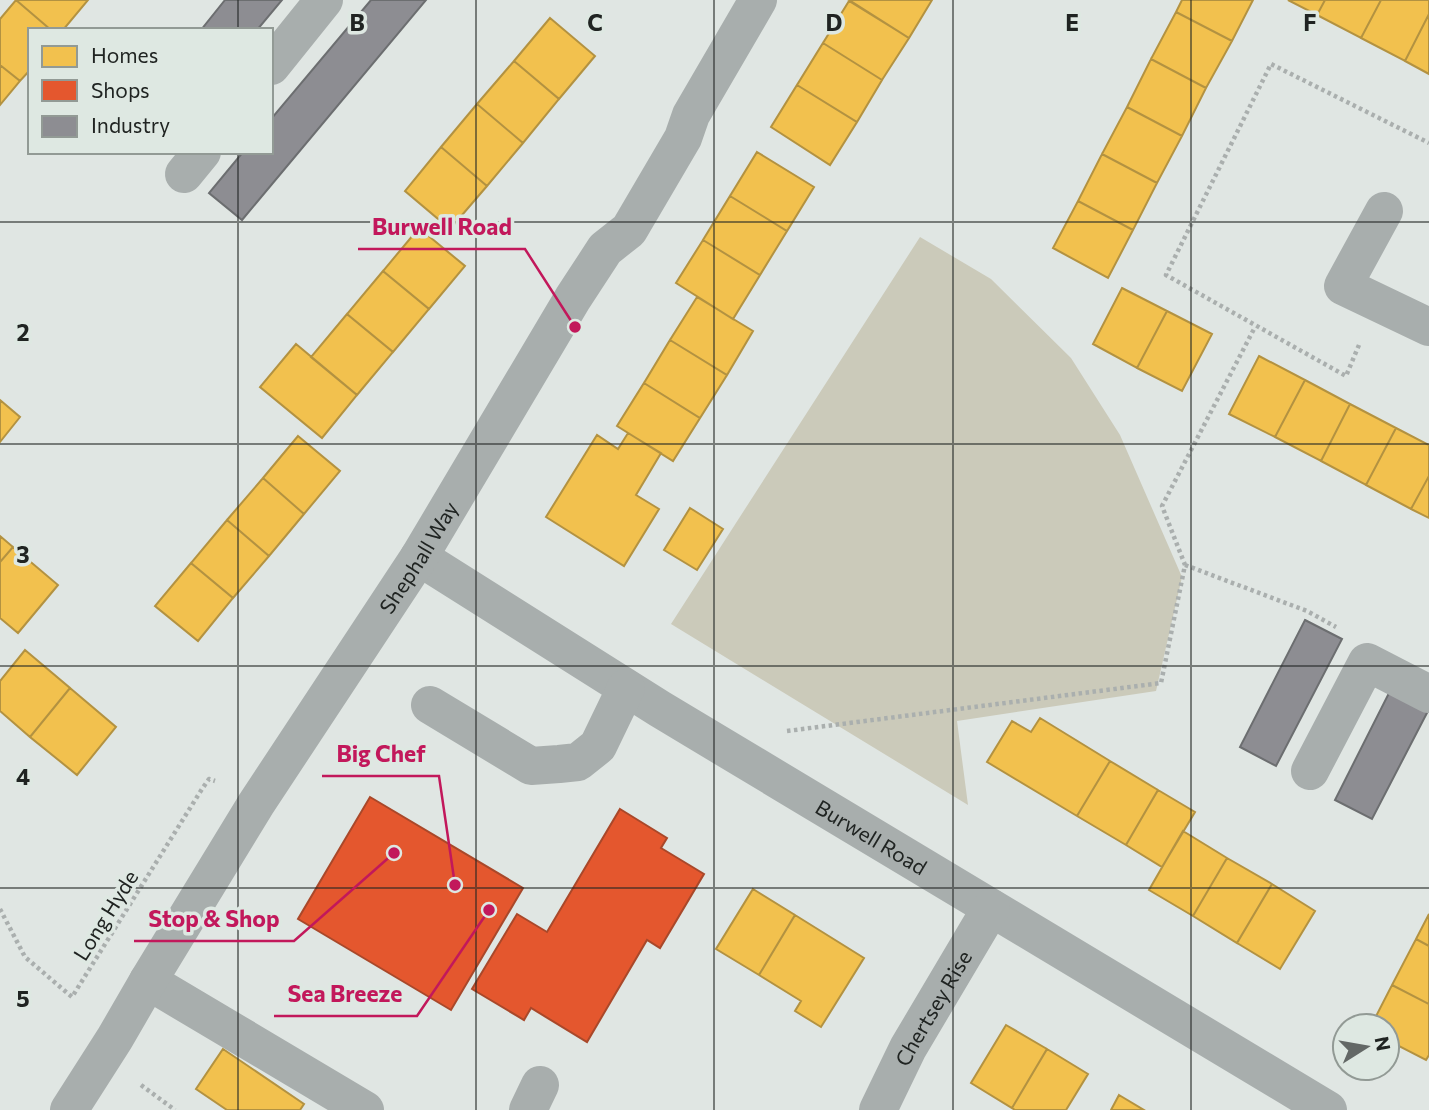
<svg xmlns="http://www.w3.org/2000/svg" width="1429" height="1110" viewBox="0 0 1429 1110" font-family="Commissioner,sans-serif">
  <rect width="100%" height="100%" fill="#e0e6e3"/>
  <!-- green -->
  <path fill="#cbcaba" d="M 920,237 L 991,279 L 1071,358 L 1120,435 L 1182,577 L 1156,691 L 957,721 L 968,805 L 671,624 Z"/>
  <!-- homes -->
  <path fill="#f2c14e" stroke="#b39241" stroke-width="2" d="M 16,0 L 88,0 L 63,30 L 51,30 Z
    M 16,0 L 51,30 L 30,30 L 30,70 L 20,81 L 0,65 L 0,19 Z
    M 849,0 L 932,0 L 909,38 Z
    M 1182,0 L 1253,0 L 1232,41 L 1176,12 Z
    M 1288,0 L 1325,0 L 1317,15 Z
    M 1325,0 L 1381,0 L 1361,38 L 1317,15 Z
    M 1381,0 L 1429,0 L 1429,14 L 1405,61 L 1361,38 Z
    M 849,1 L 909,38 L 882,80 L 823,43 Z
    M 1176,12 L 1232,41 L 1206,88 L 1151,59 Z
    M 1429,14 L 1429,74 L 1405,61 Z
    M 550,18 L 595,56 L 559,99 L 514,61 Z
    M 823,43 L 882,80 L 857,122 L 797,85 Z
    M 1151,59 L 1206,88 L 1182,136 L 1127,107 Z
    M 514,61 L 559,99 L 523,143 L 477,104 Z
    M 0,65 L 20,81 L 0,105 Z
    M 797,85 L 857,122 L 830,165 L 771,127 Z
    M 477,104 L 523,143 L 487,186 L 441,147 Z
    M 1127,107 L 1182,136 L 1157,183 L 1102,154 Z
    M 441,147 L 487,186 L 450,229 L 405,191 Z
    M 757,152 L 814,187 L 787,231 L 730,196 Z
    M 1102,154 L 1157,183 L 1133,230 L 1078,201 Z
    M 730,196 L 787,231 L 760,275 L 703,240 Z
    M 1078,201 L 1133,230 L 1108,278 L 1053,248 Z
    M 419,228 L 465,266 L 429,309 L 383,271 Z
    M 703,240 L 760,275 L 733,319 L 676,283 Z
    M 383,271 L 429,309 L 393,352 L 347,314 Z
    M 1122,288 L 1167,311 L 1137,368 L 1093,344 Z
    M 697,297 L 753,331 L 727,375 L 670,340 Z
    M 1167,311 L 1212,334 L 1182,391 L 1137,368 Z
    M 347,314 L 393,352 L 357,395 L 311,357 Z
    M 670,340 L 727,375 L 700,418 L 644,383 Z
    M 296,344 L 357,395 L 322,438 L 260,387 Z
    M 1259,356 L 1305,380 L 1275,437 L 1229,414 Z
    M 1305,380 L 1350,404 L 1321,461 L 1275,437 Z
    M 644,383 L 700,418 L 673,461 L 617,426 Z
    M 0,400 L 20,417 L 0,442 Z
    M 1350,404 L 1396,428 L 1366,485 L 1321,461 Z
    M 1396,428 L 1429,445 L 1429,476 L 1411,509 L 1366,485 Z
    M 628,433 L 661,453 L 636,495 L 659,509 L 624,566 L 546,517 L 597,435 L 618,449 Z
    M 298,436 L 340,471 L 304,514 L 263,478 Z
    M 1429,476 L 1429,518 L 1411,509 Z
    M 263,478 L 304,514 L 269,556 L 227,520 Z
    M 690,508 L 723,529 L 697,570 L 664,550 Z
    M 227,520 L 269,556 L 233,598 L 191,563 Z
    M 0,536 L 13,547 L 0,562 Z
    M 13,547 L 58,585 L 18,633 L 0,618 L 0,562 Z
    M 191,563 L 233,598 L 198,641 L 155,606 Z
    M 25,650 L 70,688 L 30,737 L 0,711 L 0,681 Z
    M 70,688 L 116,727 L 77,775 L 30,737 Z
    M 1040,718 L 1110,761 L 1077,816 L 987,762 L 1012,721 L 1031,732 Z
    M 1110,761 L 1158,790 L 1126,845 L 1077,816 Z
    M 1158,790 L 1195,812 L 1162,867 L 1126,845 Z
    M 1183,831 L 1227,858 L 1193,916 L 1149,890 Z
    M 1227,858 L 1272,884 L 1237,943 L 1193,916 Z
    M 1272,884 L 1315,911 L 1280,969 L 1237,943 Z
    M 753,889 L 795,915 L 759,975 L 716,949 Z
    M 1429,914 L 1429,946 L 1416,939 Z
    M 795,915 L 864,958 L 821,1027 L 795,1011 L 801,1001 L 759,975 Z
    M 1416,939 L 1429,946 L 1429,1004 L 1392,985 Z
    M 1392,985 L 1429,1004 L 1429,1055 L 1426,1060 L 1387,1040 L 1387,1026 L 1371,1026 Z
    M 1006,1025 L 1047,1049 L 1012,1108 L 971,1083 Z
    M 223,1049 L 304,1104 L 300,1110 L 227,1110 L 196,1089 Z
    M 1047,1049 L 1088,1074 L 1066,1110 L 1015,1110 L 1012,1108 Z
    M 1119,1095 L 1144,1110 L 1111,1110 Z"/>
  <!-- shops -->
  <path fill="#e4572e" stroke="#a9482a" stroke-width="2" d="M 370,797 L 523,888 L 451,1010 L 298,919 Z
    M 620,809 L 667,838 L 661,848 L 704,874 L 660,948 L 647,940 L 587,1042 L 531,1008 L 524,1020 L 472,989 L 517,914 L 547,932 Z"/>
  <!-- industry -->
  <path fill="#8d8d92" stroke="#6c6e70" stroke-width="2" d="M 225,0 L 282,0 L 257,30 L 201,30 Z
    M 371,0 L 426,0 L 242,220 L 209,193 L 243,152 L 271,152 L 271,119 Z
    M 1305,620 L 1342,639 L 1276,766 L 1240,747 Z
    M 1391,689 L 1429,709 L 1372,819 L 1335,800 Z"/>
  <g fill="none" stroke-linecap="round" stroke-linejoin="round">
    <!-- path -->
    <path stroke="#aaafae" stroke-width="4.5" stroke-dasharray="3.5 3.5" stroke-linecap="butt" d="M 1359,345 L 1346,376 L 1166,275 L 1271,64 L 1429,143
      M 1185,565 L 1307,611 L 1336,627
      M 787,731 L 1161,683 L 1185,565 L 1162,506 L 1255,327
      M 0,909 L 25,957 L 72,997 L 202,789 L 209,779 L 215,781
      M 141,1085 L 175,1110"/>
    <!-- minor -->
    <g stroke="#a8aead" stroke-width="38">
      <path d="M 271,66 L 324,0"/>
      <path d="M 184,174 L 202,152"/>
      <path d="M 1384,211 L 1343,286 L 1429,327"/>
      <path id="s1" d="M 419,557 L 660,709 L 1328,1110"/>
      <path d="M 430,705 L 531,766 L 559,764 L 578,762 L 598,746 L 626,688"/>
      <path d="M 1310,771 L 1367,662 L 1429,694"/>
      <path d="M 148,981 L 365,1110"/>
      <path id="s2" d="M 69,1110 L 115,1038 L 148,981 L 256,804 L 419,557 L 573,298 L 605,249 L 629,230 L 683,138 L 691,115 L 758,0"/>
      <path d="M 528,1110 L 540,1085"/>
      <path id="s3" d="M 878,1110 L 908,1048 L 991,908"/>
    </g>
  </g>
  <!-- grid -->
  <path fill="none" stroke="#202422" stroke-width="2" stroke-opacity="0.55" d="M 238,0 L 238,30M 476,0 L 476,1110M 714,0 L 714,1110M 953,0 L 953,1110M 1191,0 L 1191,1110M 238,152 L 238,1110M 0,222 L 1429,222M 0,444 L 1429,444M 0,666 L 1429,666M 0,888 L 1429,888"/>
  <g text-anchor="middle" dominant-baseline="central" stroke-width="7" stroke-linejoin="round" paint-order="stroke">
    <!-- street labels -->
    <g font-size="21" fill="#202422" stroke="#dee8e2">
      <text stroke="none"><textPath href="#s2" startOffset="654">Shephall Way</textPath></text>
      <text stroke="none"><textPath href="#s1" startOffset="532">Burwell Road</textPath></text>
      <text transform="translate(105 915) rotate(-58)">Long Hyde</text>
      <text stroke="none"><textPath href="#s3" startOffset="116">Chertsey Rise</textPath></text>
    </g>
  </g>
  <g font-size="23" text-anchor="middle" font-weight="bold" fill="#202422" stroke="#dee8e2" stroke-width="7" stroke-linejoin="round" paint-order="stroke">
    <text x="357" y="31">B</text>
    <text x="595" y="31">C</text>
    <text x="834" y="31">D</text>
    <text x="1072" y="31">E</text>
    <text x="1310" y="31">F</text>
    <text x="23" y="341">2</text>
    <text x="23" y="563">3</text>
    <text x="23" y="785">4</text>
    <text x="23" y="1007">5</text>
  </g>
  <!-- callouts -->
  <path fill="none" stroke="#c2185b" stroke-width="2.5" d="M575 327L525 249H358M455 885L439 776H322M394 853L294 941H134M489 910L417 1016H274"/>
  <g fill="#c2185b" stroke="#dee8e2" stroke-width="2.5">
    <circle cx="575" cy="327" r="7"/>
    <circle cx="455" cy="885" r="7"/>
    <circle cx="394" cy="853" r="7"/>
    <circle cx="489" cy="910" r="7"/>
  </g>
  <g font-size="23" text-anchor="middle" font-weight="bold" fill="#c2185b" stroke="#dee8e2" stroke-width="7" stroke-linejoin="round" paint-order="stroke">
    <text x="442" y="235">Burwell Road</text>
    <text x="381" y="762">Big Chef</text>
    <text x="214" y="927">Stop &amp; Shop</text>
    <text x="345" y="1002">Sea Breeze</text>
  </g>
  <!-- legend -->
  <rect x="28" y="28" width="245" height="126" fill="#dee8e2" stroke="#929a95" stroke-width="2"/>
  <rect x="42" y="46" width="35" height="21" fill="#f2c14e" stroke="#929a95" stroke-width="2"/>
  <text x="91" y="63" font-size="21" fill="#202422">Homes</text>
  <rect x="42" y="80" width="35" height="21" fill="#e4572e" stroke="#929a95" stroke-width="2"/>
  <text x="91" y="98" font-size="21" fill="#202422">Shops</text>
  <rect x="42" y="116" width="35" height="21" fill="#8d8d92" stroke="#929a95" stroke-width="2"/>
  <text x="91" y="133" font-size="21" fill="#202422">Industry</text>
  <!-- north arrow -->
  <g transform="translate(1366 1047) rotate(79)"><circle r="33" fill="#dee8e2" stroke="#929a95" stroke-width="2"/>
  <path d="M0-5L12 26L0 18L-12 26Z" fill="#636866"/>
  <text y="-10" font-size="19" font-weight="bold" text-anchor="middle" fill="#202422">N</text>
  </g>
</svg>
